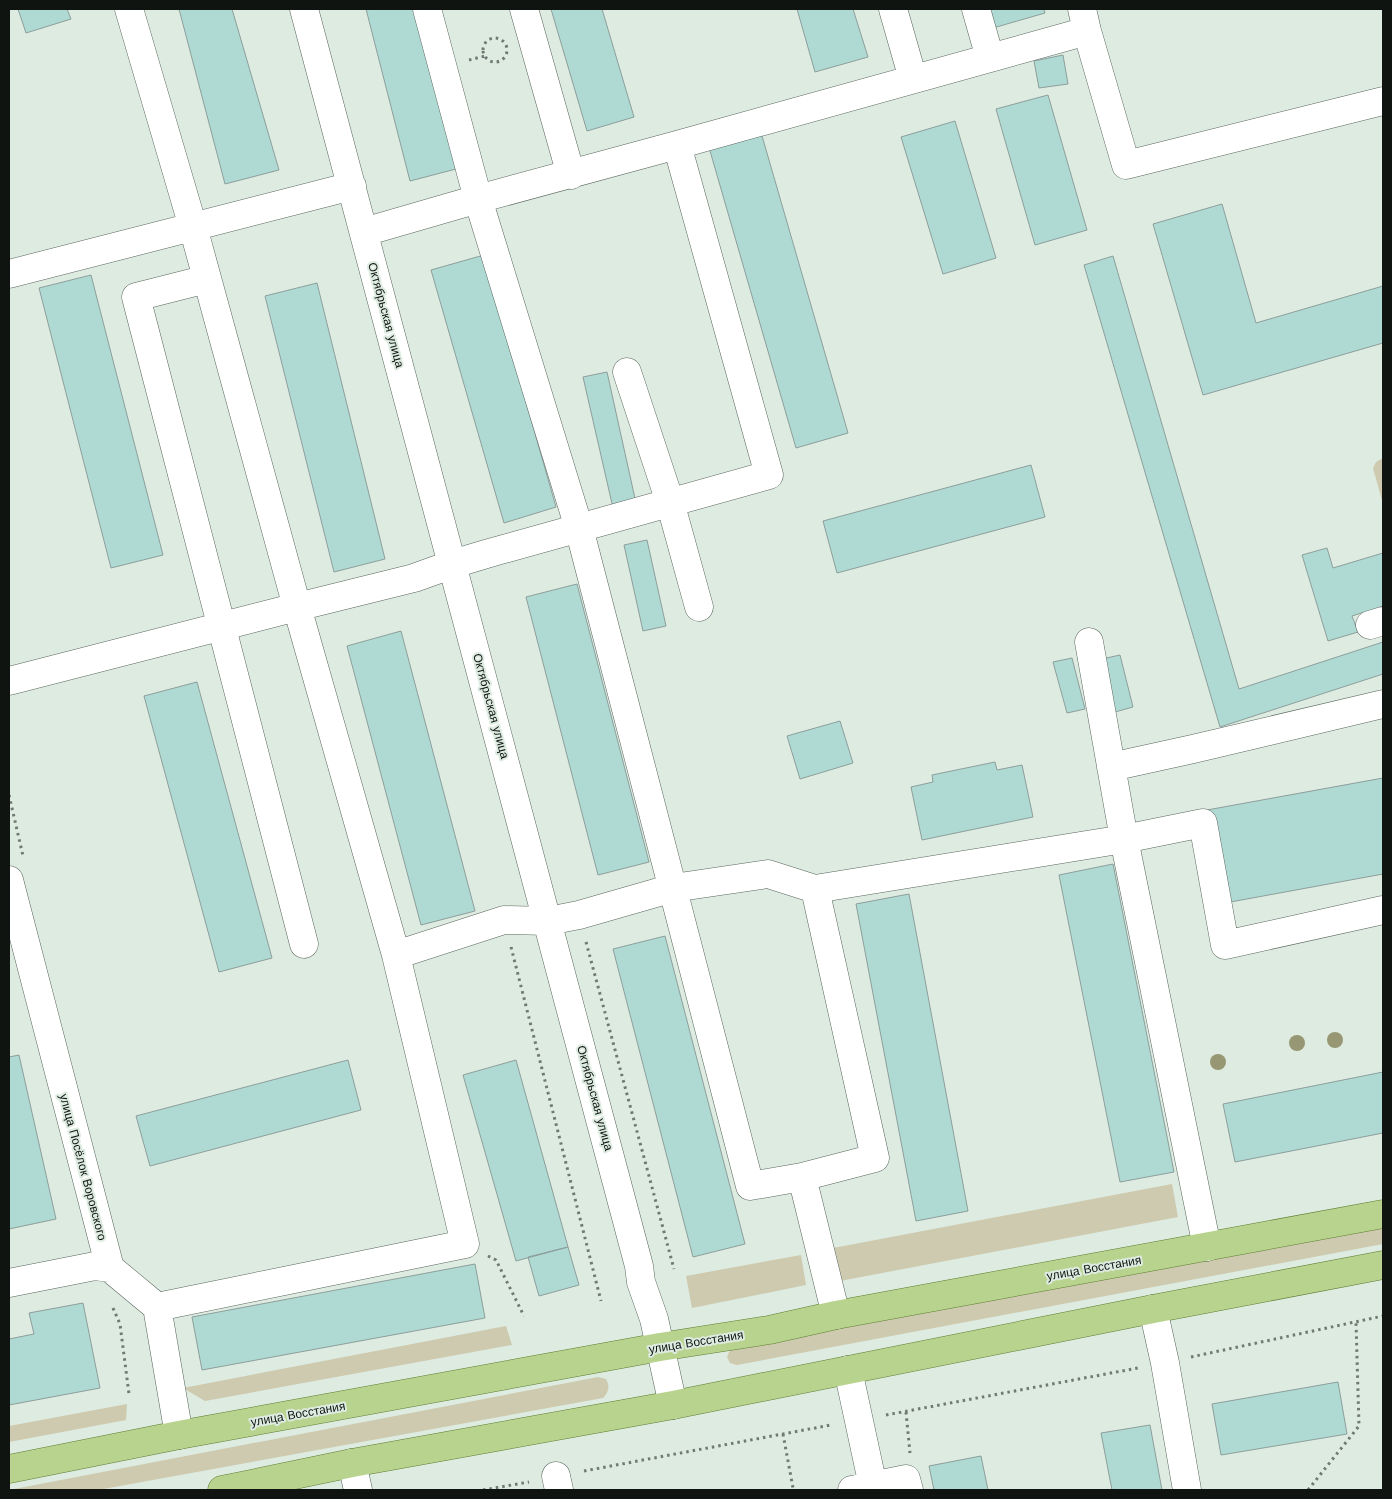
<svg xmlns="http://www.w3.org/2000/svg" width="1392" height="1499" viewBox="0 0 1392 1499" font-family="'Work Sans',sans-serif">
  <rect width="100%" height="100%" fill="#ddebe1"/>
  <!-- green -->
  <path fill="#cecaaf" d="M 1383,458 L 1383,504 L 1373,468 L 1376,462 Z
    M 1172,1184 L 1178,1217 L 840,1281 L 833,1248 Z
    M 1383,1226 L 1383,1244 L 737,1365 L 730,1363 L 727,1357 L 729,1352 L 734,1348 Z
    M 801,1255 L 806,1285 L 692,1308 L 686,1276 Z
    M 506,1326 L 512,1345 L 205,1401 L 183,1388 Z
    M 598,1377 L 606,1379 C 610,1386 609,1392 603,1398 L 98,1490 L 9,1490 Z
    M 127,1404 L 126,1420 L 9,1442 L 9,1426 Z"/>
  <!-- building -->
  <path fill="#afdad3" stroke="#8d9e9b" d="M 18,9 L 67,9 L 71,19 L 26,33 Z
    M 179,9 L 232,9 L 279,170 L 225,184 Z
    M 366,9 L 415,9 L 456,169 L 410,181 Z
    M 551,9 L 602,9 L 634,117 L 587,131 Z
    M 797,9 L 853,9 L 868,57 L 815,72 Z
    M 987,9 L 1044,9 L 1045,13 L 993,28 Z
    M 1063,55 L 1068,84 L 1039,88 L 1034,61 Z
    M 1048,95 L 1087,230 L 1035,245 L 996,109 Z
    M 955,121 L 996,258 L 943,274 L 901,137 Z
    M 760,129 L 848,433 L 796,448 L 708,144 Z
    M 1222,204 L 1256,323 L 1383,286 L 1383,343 L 1203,395 L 1153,224 Z
    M 484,255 L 556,507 L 504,523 L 431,270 Z
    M 1113,256 L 1239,689 L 1383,642 L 1383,674 L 1220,727 L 1084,265 Z
    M 91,275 L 163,555 L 111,568 L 39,288 Z
    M 317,283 L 385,559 L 334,572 L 265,296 Z
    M 607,372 L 636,503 L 613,508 L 583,377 Z
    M 1031,465 L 1045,517 L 837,573 L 823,521 Z
    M 647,540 L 666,626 L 643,631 L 624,545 Z
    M 1327,548 L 1333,568 L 1383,553 L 1383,606 L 1352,616 L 1358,632 L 1328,641 L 1302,555 Z
    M 577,584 L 649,862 L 598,875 L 526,597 Z
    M 401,631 L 475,911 L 421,925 L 347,646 Z
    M 1120,655 L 1133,707 L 1115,712 L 1102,659 Z
    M 1072,658 L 1085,709 L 1067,713 L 1053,662 Z
    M 197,682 L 272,958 L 219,972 L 144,696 Z
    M 840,721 L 853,763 L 800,779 L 787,736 Z
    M 995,762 L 997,770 L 1022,765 L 1033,817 L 922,840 L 911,787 L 933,782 L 932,775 Z
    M 1383,778 L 1383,874 L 1225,903 L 1207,810 Z
    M 1113,864 L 1174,1172 L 1120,1182 L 1059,875 Z
    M 909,894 L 968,1211 L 916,1221 L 856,904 Z
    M 665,936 L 745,1244 L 693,1257 L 613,949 Z
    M 19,1055 L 56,1219 L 9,1229 L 9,1057 Z
    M 348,1060 L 361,1110 L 150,1166 L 136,1116 Z
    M 516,1060 L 568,1247 L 516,1261 L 463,1075 Z
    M 1383,1072 L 1383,1133 L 1235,1162 L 1223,1104 Z
    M 568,1247 L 579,1285 L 539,1296 L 528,1257 Z
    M 475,1264 L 485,1318 L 202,1370 L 192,1317 Z
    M 83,1303 L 100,1388 L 9,1405 L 9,1339 L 34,1334 L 29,1313 Z
    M 1338,1382 L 1347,1434 L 1221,1455 L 1212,1404 Z
    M 1150,1425 L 1162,1490 L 1112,1490 L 1101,1433 Z
    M 981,1456 L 988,1490 L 934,1490 L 929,1466 Z"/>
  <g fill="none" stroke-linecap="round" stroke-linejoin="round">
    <!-- minor casing -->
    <g stroke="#5a665e" stroke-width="29">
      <path id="minor" d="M 129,9 L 193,227 L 297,607 L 414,578 L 453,564 L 486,554 L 769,475 L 677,145 L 1087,31 L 1082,9
        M 304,9 L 639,1266 L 641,1282 L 654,1319 L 673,1405
        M 427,9 L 478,199 L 677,145
        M 524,9 L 571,175
        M 893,9 L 913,79
        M 976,9 L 990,58
        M 1087,31 L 1126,165 L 1383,101
        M 364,232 L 478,199 L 579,528 L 750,1186 L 802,1177 L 875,1158 L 815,889
        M 9,274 L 352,186
        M 207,279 L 136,297 L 304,944
        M 627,372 L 670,502 L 699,607
        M 1370,625 L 1383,621
        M 9,681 L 297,607 L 396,955 L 504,920 L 548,921 L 579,915 L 673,888 L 768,874 L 815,889 L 1124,839 L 1089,642
        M 1111,767 L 1193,749 L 1383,704
        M 9,880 L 110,1268 L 157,1307 L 179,1435
        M 802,1177 L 836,1315
        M 1207,1247 L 1124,839 L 1203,823 L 1225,945 L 1383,910
        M 9,1283 L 95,1266 L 110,1268
        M 157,1307 L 465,1244 L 396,955
        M 1153,1309 L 1165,1363 L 1187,1490
        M 848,1370 L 873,1486
        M 352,1463 L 358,1490
        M 556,1476 L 559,1490
        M 852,1490 L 906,1479 L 909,1490"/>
    </g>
    <!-- major casing -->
    <g stroke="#5e7d31" stroke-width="29">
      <path id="major" d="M 9,1469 L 179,1435 L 660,1347 L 769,1330 L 836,1315 L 1383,1214
        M 222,1490 L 352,1463 L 673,1405 L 1153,1309 L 1383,1265"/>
    </g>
    <!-- path -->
    <path stroke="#707973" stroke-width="3" stroke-dasharray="2.5 4" stroke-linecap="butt" d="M483 50a12 12 0 1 1 24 0a12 12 0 1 1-24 0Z
      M 469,60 L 485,56
      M 9,795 L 23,856
      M 586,942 L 674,1269
      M 511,947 L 601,1301
      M 488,1256 L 496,1260 L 524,1316
      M 113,1308 L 120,1324 L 129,1394
      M 1191,1357 L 1383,1316
      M 906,1412 L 910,1453
      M 886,1415 L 1138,1368
      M 783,1434 L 793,1488
      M 584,1471 L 831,1425
      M 483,1490 L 529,1482
      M 1308,1490 L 1359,1426 L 1356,1322"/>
    <!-- minor -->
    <use href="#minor" stroke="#fff" stroke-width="28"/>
    <!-- major -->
    <use href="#major" stroke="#b8d38e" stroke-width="28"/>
  </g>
  <!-- trees -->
  <g fill="#979774">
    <circle cx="1335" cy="1040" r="8"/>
    <circle cx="1297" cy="1043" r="8"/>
    <circle cx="1218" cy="1062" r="8"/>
  </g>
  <g text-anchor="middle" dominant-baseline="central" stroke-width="4" stroke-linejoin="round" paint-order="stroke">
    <!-- street labels -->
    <g font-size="12" fill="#0f1411" stroke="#ddebe1">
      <text transform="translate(386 315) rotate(75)">Октябрьская улица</text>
      <text transform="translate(491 706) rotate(75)">Октябрьская улица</text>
      <text transform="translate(595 1098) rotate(75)">Октябрьская улица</text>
      <text transform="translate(83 1167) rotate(75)">улица Посёлок Воровского</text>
      <text transform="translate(1094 1268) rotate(-10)">улица Восстания</text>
      <text transform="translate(696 1342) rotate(-9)">улица Восстания</text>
      <text transform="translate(298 1414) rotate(-10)">улица Восстания</text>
    </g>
  </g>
  <!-- border -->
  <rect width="1392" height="1499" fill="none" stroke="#0f1411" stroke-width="20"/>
</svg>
